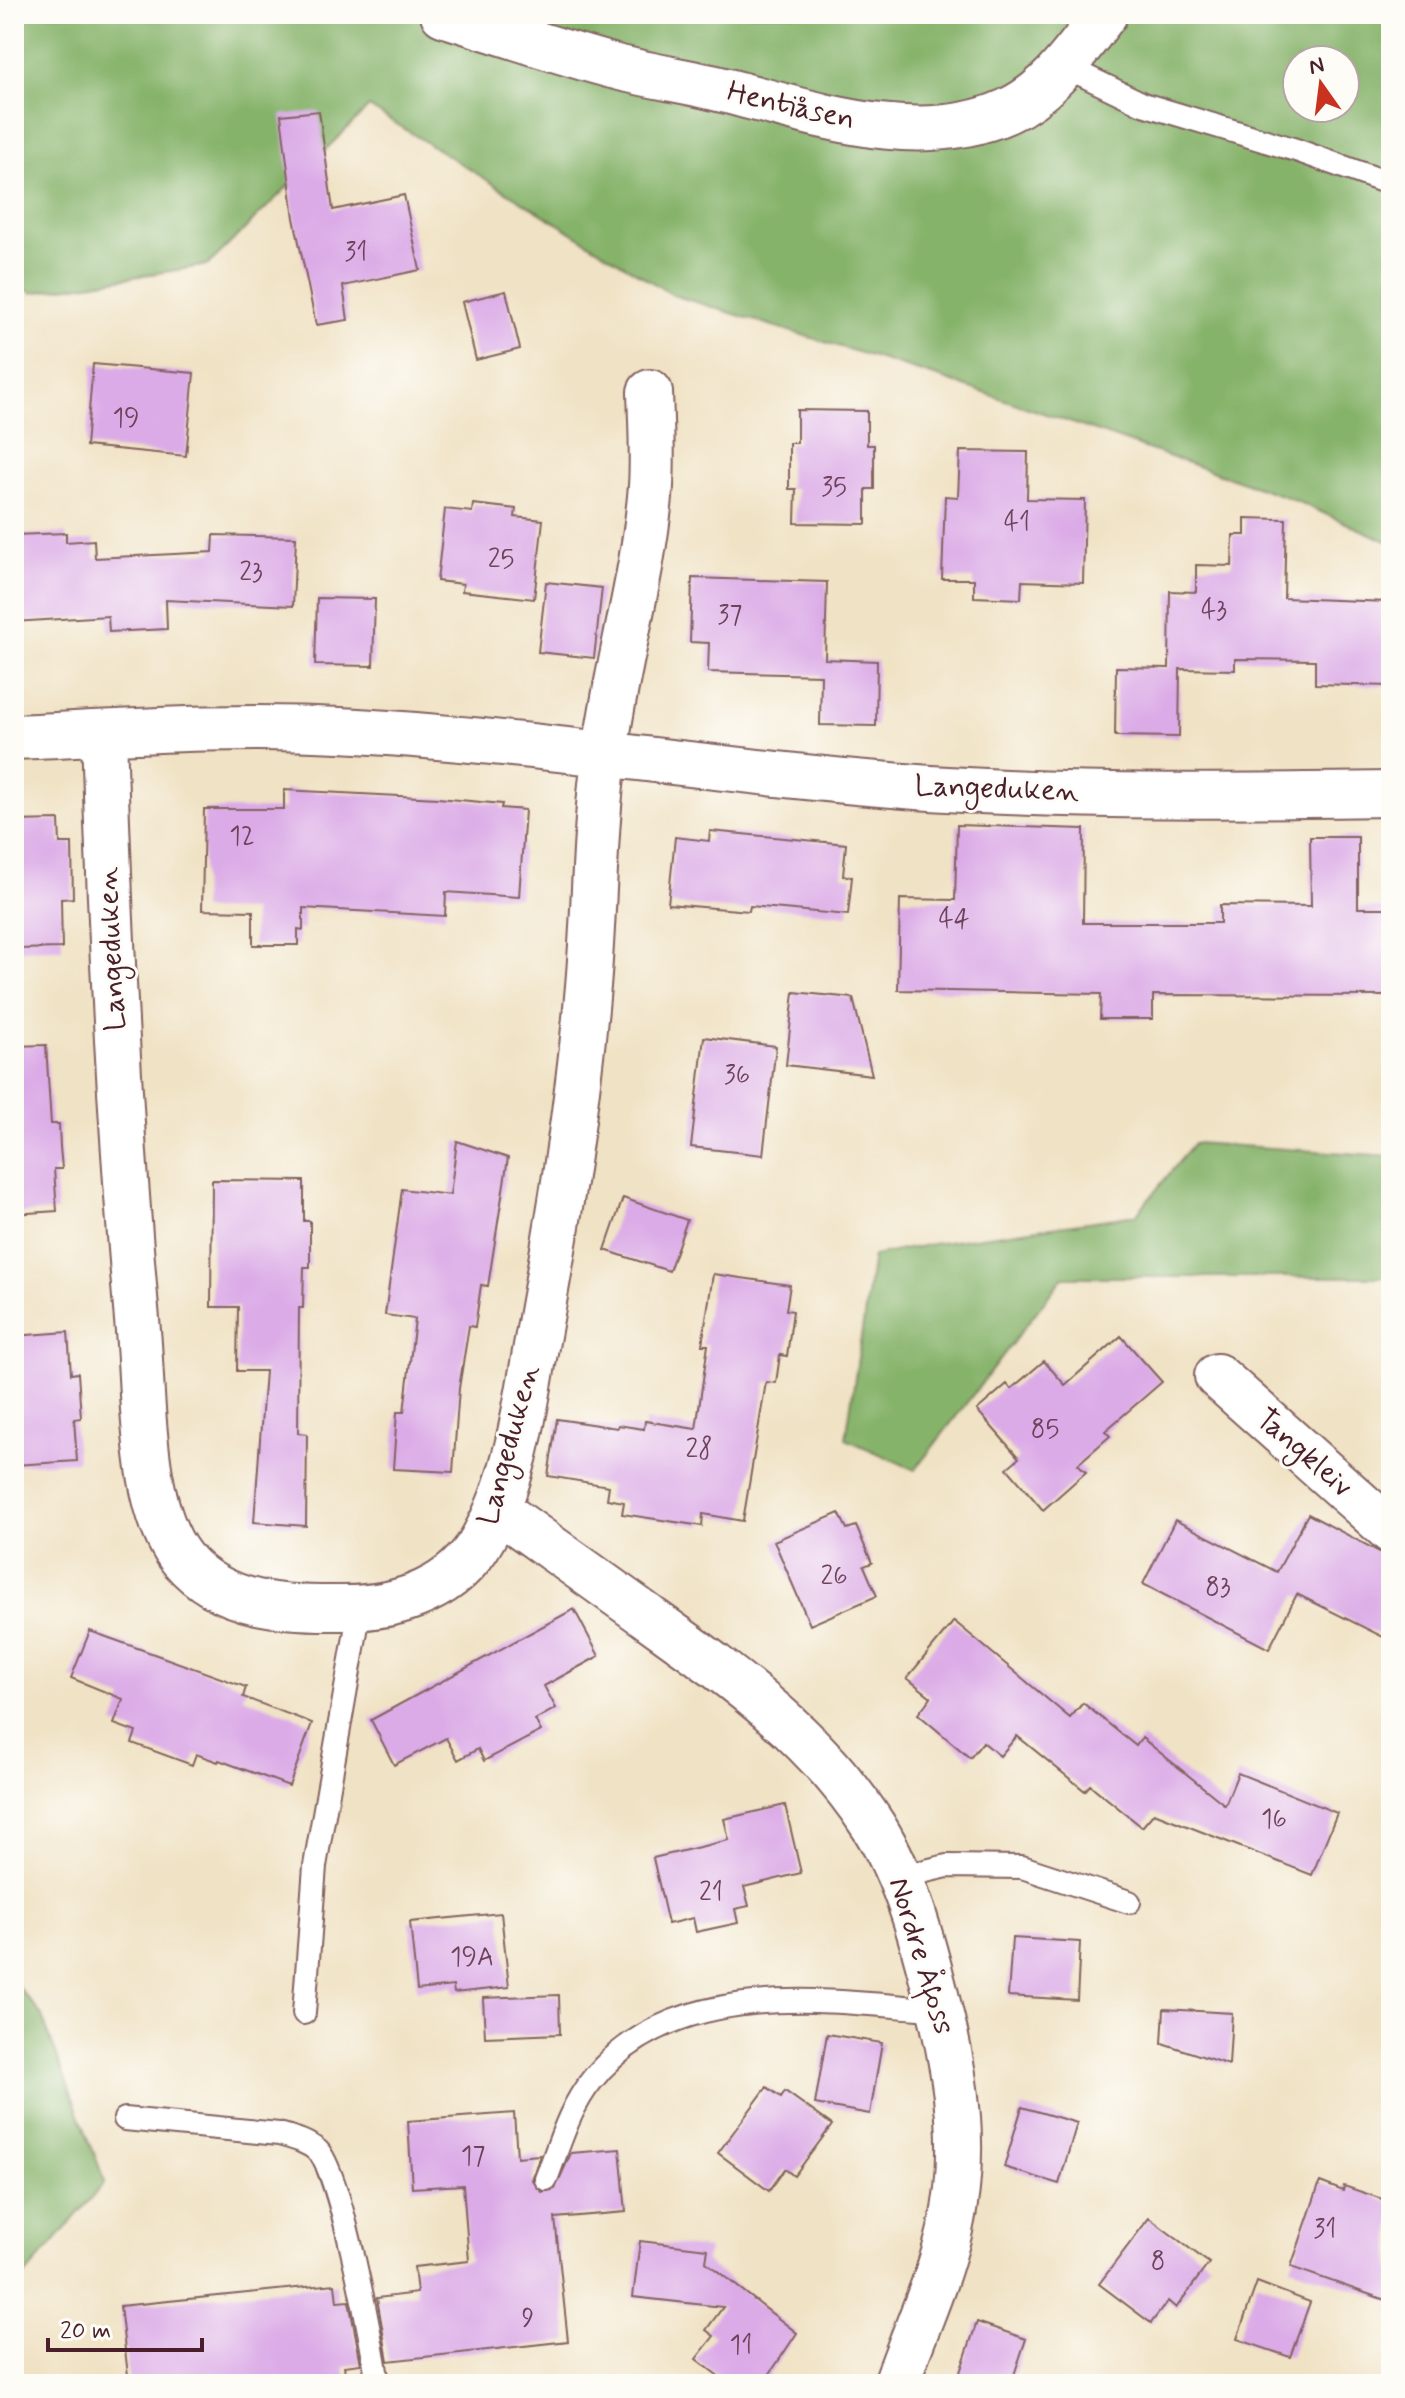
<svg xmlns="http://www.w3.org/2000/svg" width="1405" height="2398" viewBox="0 0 1405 2398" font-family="Mynerve,sans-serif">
  <rect width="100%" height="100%" fill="#fdfcf7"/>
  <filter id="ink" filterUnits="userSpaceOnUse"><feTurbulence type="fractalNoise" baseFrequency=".0125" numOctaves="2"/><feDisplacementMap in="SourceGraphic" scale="16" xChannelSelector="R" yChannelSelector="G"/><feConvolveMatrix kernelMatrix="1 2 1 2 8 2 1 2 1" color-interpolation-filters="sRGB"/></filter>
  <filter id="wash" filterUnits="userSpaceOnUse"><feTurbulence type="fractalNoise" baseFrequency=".006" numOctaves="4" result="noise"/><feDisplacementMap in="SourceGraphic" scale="32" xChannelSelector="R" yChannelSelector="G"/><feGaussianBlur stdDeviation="1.8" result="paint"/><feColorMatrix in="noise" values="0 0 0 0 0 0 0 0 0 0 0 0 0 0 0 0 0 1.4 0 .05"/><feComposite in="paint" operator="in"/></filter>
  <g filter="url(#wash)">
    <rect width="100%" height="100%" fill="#f0e2c4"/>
    <!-- forest -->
    <path fill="#86b36b" stroke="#68694b" stroke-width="2" fill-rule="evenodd" d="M 14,14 L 1391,14 L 1391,543 L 1287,497 L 941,378 L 673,295 L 369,107 L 208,265 L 32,293 L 14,282 ZM 1297,60 L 1345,60 L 1345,108 L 1297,108 Z
      M 1194,1143 L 1391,1156 L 1391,1277 L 1063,1277 L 915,1470 L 846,1439 L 873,1256 L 932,1244 L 1136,1215 Z
      M 14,1982 L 41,2014 L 105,2182 L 14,2289 Z"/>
    <g id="blocks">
      <!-- building -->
      <path fill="#dbabe7" d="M 319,111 L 333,210 L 404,195 L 420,270 L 343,286 L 348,320 L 316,325 L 294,218 L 281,115 Z
        M 506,291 L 520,349 L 476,360 L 462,302 Z
        M 93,364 L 194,373 L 186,456 L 86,446 Z
        M 797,410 L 867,411 L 867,445 L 874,445 L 874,489 L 866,489 L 866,524 L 795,523 L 796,489 L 789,489 L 789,443 L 797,443 Z
        M 960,451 L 1028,452 L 1027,499 L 1085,500 L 1083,583 L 1022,581 L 1021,599 L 974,597 L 974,579 L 942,579 L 945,496 L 958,497 Z
        M 473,504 L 516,509 L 515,517 L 543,520 L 534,599 L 462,591 L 463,584 L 437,581 L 445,509 L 472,512 Z
        M 1245,518 L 1286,519 L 1284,598 L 1388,602 L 1391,686 L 1315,684 L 1315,660 L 1235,659 L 1235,670 L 1180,669 L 1179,737 L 1115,736 L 1116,667 L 1169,668 L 1170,591 L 1196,592 L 1196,565 L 1232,566 L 1233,535 L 1245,535 Z
        M 66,533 L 66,542 L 94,540 L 95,558 L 213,552 L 214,535 L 296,537 L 293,606 L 166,600 L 167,629 L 109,632 L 108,616 L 14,622 L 14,535 Z
        M 692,578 L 827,582 L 825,659 L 877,661 L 876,726 L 820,725 L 821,675 L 708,672 L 709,643 L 690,642 Z
        M 546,582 L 602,588 L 594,658 L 538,652 Z
        M 317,598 L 375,599 L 373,666 L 315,665 Z
        M 284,790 L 438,798 L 502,804 L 501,808 L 525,810 L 519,897 L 446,892 L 445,916 L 303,908 L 303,930 L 298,929 L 298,945 L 253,945 L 253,911 L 202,910 L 204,809 L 284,809 Z
        M 59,820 L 60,843 L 72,843 L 73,898 L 61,899 L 62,948 L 14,949 L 14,821 Z
        M 957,825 L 1084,829 L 1083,923 L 1220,923 L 1220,905 L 1311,906 L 1310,837 L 1358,837 L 1358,908 L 1391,908 L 1391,996 L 1153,995 L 1153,1019 L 1100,1019 L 1101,994 L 898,990 L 900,899 L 955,900 Z
        M 710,831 L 846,844 L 843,876 L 852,877 L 848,915 L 750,906 L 749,911 L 668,904 L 675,837 L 709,841 Z
        M 794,992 L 853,998 L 872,1075 L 786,1065 Z
        M 704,1037 L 776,1046 L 763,1155 L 691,1147 Z
        M 46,1045 L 51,1124 L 59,1124 L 60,1147 L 62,1169 L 54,1169 L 57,1211 L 14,1214 L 14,1046 Z
        M 457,1141 L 508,1158 L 488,1286 L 481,1285 L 475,1327 L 469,1326 L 459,1388 L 453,1472 L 393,1469 L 397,1412 L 404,1412 L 415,1319 L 385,1315 L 402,1189 L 450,1195 Z
        M 212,1180 L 304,1181 L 304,1221 L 310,1221 L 310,1267 L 304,1267 L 303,1308 L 299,1308 L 298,1433 L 307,1434 L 306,1526 L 254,1522 L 265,1371 L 237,1371 L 238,1307 L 211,1307 Z
        M 623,1198 L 687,1220 L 669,1271 L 605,1250 Z
        M 713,1274 L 790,1285 L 786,1310 L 793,1311 L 787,1356 L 780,1355 L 776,1383 L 766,1382 L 743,1521 L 703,1514 L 702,1526 L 622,1514 L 624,1502 L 607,1499 L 609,1486 L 548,1476 L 557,1419 L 617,1428 L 618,1425 L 644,1429 L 645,1421 L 696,1429 L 708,1345 L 702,1345 Z
        M 68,1332 L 71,1374 L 78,1373 L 81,1418 L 74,1419 L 77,1461 L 14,1465 L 14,1336 Z
        M 1121,1336 L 1162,1382 L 1105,1431 L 1110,1436 L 1078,1464 L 1086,1472 L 1043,1510 L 1007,1468 L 1019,1458 L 977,1410 L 1007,1384 L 1011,1389 L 1044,1361 L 1065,1385 Z
        M 839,1513 L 847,1529 L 856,1526 L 872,1563 L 864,1566 L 877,1596 L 810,1625 L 774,1541 Z
        M 1308,1514 L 1391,1558 L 1391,1641 L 1297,1594 L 1269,1649 L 1143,1584 L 1175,1520 L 1277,1572 Z
        M 574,1609 L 599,1656 L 544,1686 L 556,1708 L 535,1720 L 541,1731 L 484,1761 L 478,1749 L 458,1760 L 446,1738 L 394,1765 L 371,1720 Z
        M 954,1621 L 1070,1718 L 1083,1703 L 1136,1746 L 1142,1738 L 1225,1805 L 1238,1773 L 1337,1813 L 1312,1875 L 1154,1813 L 1142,1827 L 1090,1785 L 1085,1791 L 1017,1736 L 1000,1756 L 983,1742 L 970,1758 L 918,1714 L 931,1697 L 907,1678 Z
        M 90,1631 L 246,1687 L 243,1697 L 312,1723 L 289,1786 L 219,1760 L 218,1762 L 196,1754 L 192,1765 L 132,1743 L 136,1732 L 114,1724 L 123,1699 L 71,1678 Z
        M 785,1805 L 801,1873 L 744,1887 L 749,1906 L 735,1909 L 738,1923 L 696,1932 L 693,1918 L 668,1924 L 653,1858 L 729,1840 L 724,1819 Z
        M 501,1913 L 509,1987 L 454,1993 L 453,1986 L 417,1990 L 410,1922 Z
        M 1012,1938 L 1080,1942 L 1077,2000 L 1008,1996 Z
        M 559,1995 L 560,2034 L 485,2037 L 483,1998 Z
        M 1164,2009 L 1232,2013 L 1229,2065 L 1162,2043 Z
        M 827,2034 L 882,2043 L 870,2114 L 815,2104 Z
        M 767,2087 L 781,2097 L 785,2091 L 832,2125 L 794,2176 L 785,2169 L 769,2191 L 718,2153 Z
        M 1022,2107 L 1077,2123 L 1059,2184 L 1004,2167 Z
        M 514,2113 L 517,2157 L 540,2155 L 532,2180 L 542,2192 L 555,2189 L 571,2153 L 620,2149 L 626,2212 L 555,2218 L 568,2341 L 388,2361 L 377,2298 L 417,2293 L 414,2267 L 469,2261 L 463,2185 L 412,2188 L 408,2121 Z
        M 1320,2182 L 1343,2191 L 1344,2186 L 1391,2202 L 1391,2302 L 1291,2267 Z
        M 1149,2218 L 1209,2263 L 1176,2308 L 1168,2301 L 1151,2323 L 1099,2284 Z
        M 640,2241 L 708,2249 L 706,2262 L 797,2333 L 763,2384 L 729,2384 L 696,2359 L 714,2336 L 706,2330 L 723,2307 L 633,2297 Z
        M 1257,2282 L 1310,2302 L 1290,2357 L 1237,2339 Z
        M 335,2284 L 337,2302 L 349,2301 L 361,2364 L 344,2366 L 346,2379 L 304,2384 L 129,2384 L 120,2306 Z
        M 977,2322 L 1026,2339 L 1011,2384 L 956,2384 Z"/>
    </g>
  </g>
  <g filter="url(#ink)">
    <use href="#blocks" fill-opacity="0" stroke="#846361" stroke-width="2"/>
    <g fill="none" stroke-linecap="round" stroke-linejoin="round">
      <!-- service casing -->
      <g stroke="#846361" stroke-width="26">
        <path id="service" d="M 1064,66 L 1143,104 L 1296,150 L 1391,184
          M 900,1877 L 947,1866 L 1022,1867 L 1129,1902
          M 304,2013 L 315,1866 L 360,1608
          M 125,2119 L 279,2134 C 293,2138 306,2141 318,2151 C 341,2174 372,2344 378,2384
          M 546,2179 C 559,2146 569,2108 592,2080 C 673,1978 825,2000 940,2010"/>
      </g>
      <!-- minor casing -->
      <g stroke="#846361" stroke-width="48">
        <path id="minor" d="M 443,14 C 497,31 551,49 605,64 C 640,74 676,79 711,87 C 804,109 914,153 1007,111 C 1050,92 1077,49 1105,14
          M 104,733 C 110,932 120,1132 138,1331 C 144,1396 140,1507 182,1559 C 222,1607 287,1609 344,1608 C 400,1608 455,1589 483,1538 C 517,1479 526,1401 538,1335 C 559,1219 578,1104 588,986 C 595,908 594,829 605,752 C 617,663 644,575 651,486 C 653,454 651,423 650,392
          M 14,737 C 122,732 232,724 340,730 C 543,741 744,776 947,789 C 1095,798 1243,796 1391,794
          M 1217,1376 L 1391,1531
          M 497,1509 C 550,1547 603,1584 655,1622 C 738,1681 818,1739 874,1827 C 907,1880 923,1942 938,2003 C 957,2077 968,2154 950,2230 C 938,2282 914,2333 896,2384"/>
      </g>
      <!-- service -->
      <use href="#service" stroke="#fff" stroke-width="22"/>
      <!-- minor -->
      <use href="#minor" stroke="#fff" stroke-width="44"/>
    </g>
  </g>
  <g text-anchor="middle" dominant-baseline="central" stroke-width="6" stroke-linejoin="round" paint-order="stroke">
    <!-- number labels -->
    <g font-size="26" fill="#6e425a">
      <text x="356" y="253">31</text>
      <text x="126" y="419">19</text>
      <text x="834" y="488">35</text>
      <text x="1017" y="523">41</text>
      <text x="501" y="560">25</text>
      <text x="251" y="573">23</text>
      <text x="1214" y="611">43</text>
      <text x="730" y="616">37</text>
      <text x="242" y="837">12</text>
      <text x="954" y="920">44</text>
      <text x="737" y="1076">36</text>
      <text x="1045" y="1430">85</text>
      <text x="699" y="1450">28</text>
      <text x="834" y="1577">26</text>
      <text x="1218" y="1588">83</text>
      <text x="1274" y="1820">16</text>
      <text x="711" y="1893">21</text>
      <text x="472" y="1958">19A</text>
      <text x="473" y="2157">17</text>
      <text x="1325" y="2230">31</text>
      <text x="1158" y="2262">8</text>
      <text x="528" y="2319">9</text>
      <text x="741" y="2346">11</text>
    </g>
    <!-- street labels -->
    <g font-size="30" fill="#4a1f2b" stroke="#fdfcf7">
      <text transform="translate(791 106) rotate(13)">Hentiåsen</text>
      <text transform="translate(997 789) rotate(2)">Langeduken</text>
      <text transform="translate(112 949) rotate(-93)">Langeduken</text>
      <text transform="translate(509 1445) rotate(-75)">Langeduken</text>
      <text transform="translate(1304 1453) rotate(41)">Tangkleiv</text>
      <text transform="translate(921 1956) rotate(73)">Nordre Åfoss</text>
    </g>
  </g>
  <!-- margin -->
  <rect width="1405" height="2398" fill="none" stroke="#fdfcf7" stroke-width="48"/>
  <!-- north arrow -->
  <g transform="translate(1321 84) rotate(346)"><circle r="38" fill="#fdfcf7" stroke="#b5a4a5" stroke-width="2"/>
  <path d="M0-6L14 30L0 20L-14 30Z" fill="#c8321e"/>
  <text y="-12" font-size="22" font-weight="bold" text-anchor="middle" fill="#4a1f2b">N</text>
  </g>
  <!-- scale -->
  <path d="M48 2338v12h154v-12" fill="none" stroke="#4a1f2b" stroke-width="4"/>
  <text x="60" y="2338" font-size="24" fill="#4a1f2b" stroke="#fdfcf7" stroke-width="6" paint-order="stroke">20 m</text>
</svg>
